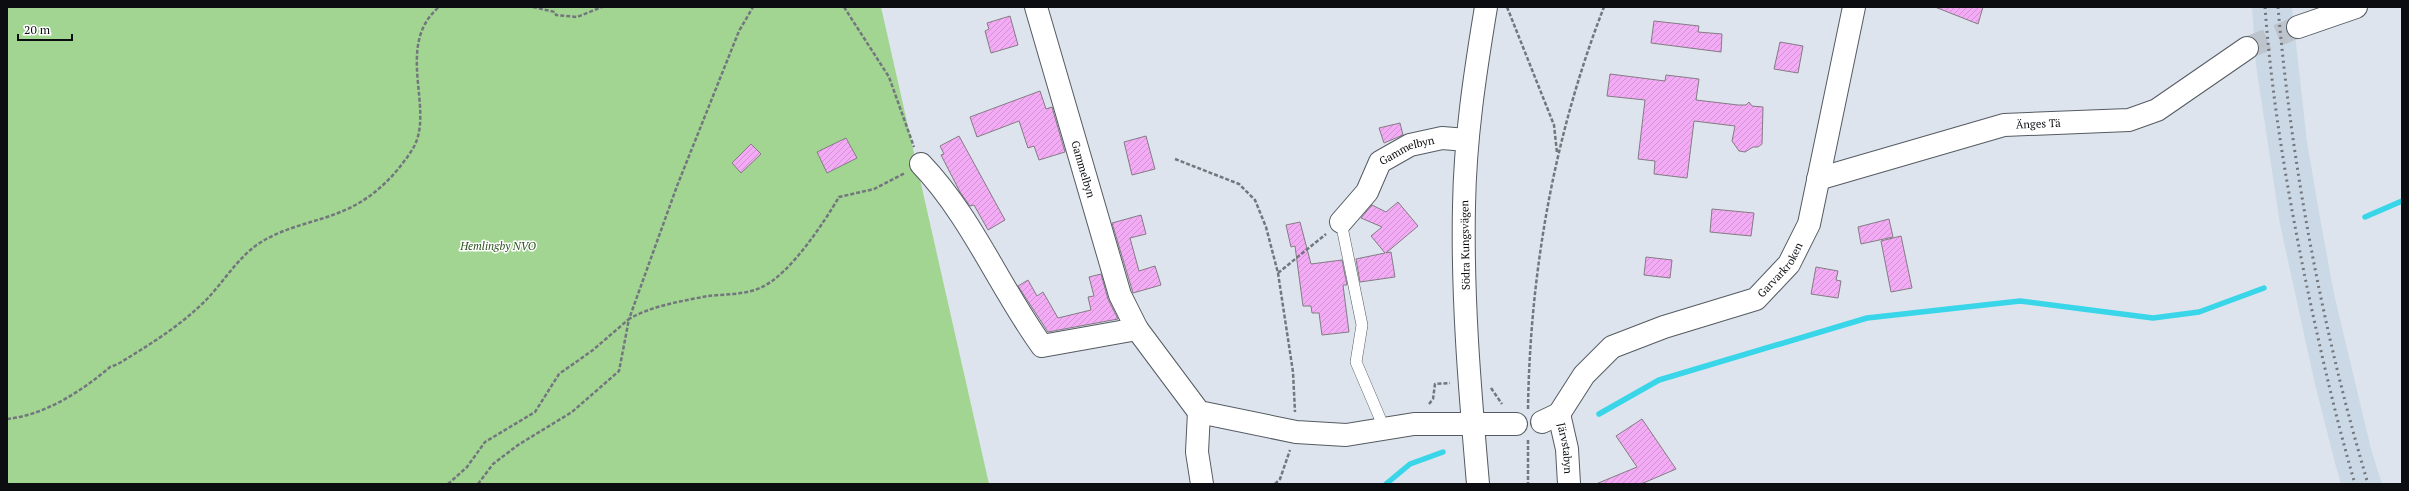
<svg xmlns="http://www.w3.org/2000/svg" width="2409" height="491" viewBox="0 0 2409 491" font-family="'PT Serif',serif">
  <defs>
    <pattern id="building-hatch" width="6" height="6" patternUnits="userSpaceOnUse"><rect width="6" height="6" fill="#f4abf5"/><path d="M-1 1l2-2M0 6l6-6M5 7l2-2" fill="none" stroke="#d092d1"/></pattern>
  </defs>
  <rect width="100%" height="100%" fill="#dde4ed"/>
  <!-- built -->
  <path fill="#cbd8e6" d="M 2252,7 L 2292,7 L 2307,142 L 2320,218 L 2334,294 L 2371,449 L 2382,484 L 2341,484 L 2335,463 L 2314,380 L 2280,224 L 2256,65 Z"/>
  <!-- park -->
  <path fill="#a2d592" d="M 7,7 L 881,7 L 989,484 L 7,484 Z"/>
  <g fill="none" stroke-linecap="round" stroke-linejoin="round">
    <!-- stream -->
    <path stroke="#38d6e8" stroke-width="5.5" d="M 2365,217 L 2402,201
      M 1599,414 L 1659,380 L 1867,318 L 2020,301 L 2153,318 L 2199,312 L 2264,288
      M 1386,484 L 1410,464 L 1443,452"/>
  </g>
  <!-- building -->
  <path fill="url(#building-hatch)" stroke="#837c83" d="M 1935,7 L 1983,7 L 1978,24 Z
    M 1010,16 L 1018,45 L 991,53 L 985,31 L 989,29 L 987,23 Z
    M 1654,21 L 1699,26 L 1698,32 L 1722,34 L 1721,52 L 1651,43 Z
    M 1780,42 L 1803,46 L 1798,73 L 1774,69 Z
    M 1610,74 L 1665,81 L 1666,75 L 1699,79 L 1696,100 L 1738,105 L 1746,105 L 1749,102 L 1752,106 L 1763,107 L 1762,144 L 1758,147 L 1753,147 L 1745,152 L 1739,151 L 1732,141 L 1735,126 L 1694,121 L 1687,178 L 1654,174 L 1655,161 L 1638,159 L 1645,100 L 1607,96 Z
    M 1040,91 L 1046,109 L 1052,107 L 1065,152 L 1039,160 L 1034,146 L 1028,148 L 1019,121 L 977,137 L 970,117 Z
    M 1400,123 L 1403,135 L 1384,143 L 1379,128 Z
    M 959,136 L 1005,220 L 988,230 L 974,205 L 970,206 L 960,192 L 941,155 L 944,154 L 940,146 Z
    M 1146,136 L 1155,169 L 1132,175 L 1124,142 Z
    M 846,138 L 857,158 L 827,173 L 817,152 Z
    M 751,144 L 761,154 L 741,173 L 732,163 Z
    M 1398,202 L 1418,226 L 1386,253 L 1391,252 L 1395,277 L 1360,282 L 1356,259 L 1385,253 L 1371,236 L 1382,227 L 1361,218 L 1372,205 L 1386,212 Z
    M 1712,209 L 1754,213 L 1751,236 L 1710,232 Z
    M 1141,215 L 1146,234 L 1130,238 L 1139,271 L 1155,266 L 1161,285 L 1133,293 L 1112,223 Z
    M 1889,219 L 1893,237 L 1861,244 L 1858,227 Z
    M 1300,222 L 1311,264 L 1342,260 L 1347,285 L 1343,285 L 1349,332 L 1322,335 L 1319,313 L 1312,313 L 1311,306 L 1303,306 L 1295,246 L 1291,247 L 1286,225 Z
    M 1901,236 L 1912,288 L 1891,292 L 1881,241 Z
    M 1646,257 L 1672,260 L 1670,278 L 1644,275 Z
    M 1816,267 L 1838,271 L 1836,280 L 1841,281 L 1838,298 L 1811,294 Z
    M 1101,274 L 1108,299 L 1118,319 L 1048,332 L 1018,286 L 1028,280 L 1037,296 L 1043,292 L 1058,318 L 1091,310 L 1088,297 L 1094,296 L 1089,277 Z
    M 1642,419 L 1676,469 L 1641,484 L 1596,484 L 1637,467 L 1616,436 Z"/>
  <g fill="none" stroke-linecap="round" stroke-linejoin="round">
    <!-- street-tunnel -->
    <path stroke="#bec4cc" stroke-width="22" stroke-dasharray="22 11" stroke-linecap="butt" d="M 2247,48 L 2298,27"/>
    <!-- lane casing -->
    <g stroke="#555b62" stroke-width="12">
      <path id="lane" d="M 1341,222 L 1362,325 L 1356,362 L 1385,430"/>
    </g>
    <!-- street casing -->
    <g stroke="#555b62" stroke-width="24">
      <g id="street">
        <path id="s1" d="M 1036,7 L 1120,295 L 1137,329 L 1199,412 L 1296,432 L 1346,435 L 1414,424 L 1516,424"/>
        <path d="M 2298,27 L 2356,7"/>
        <path d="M 921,164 C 971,216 1000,288 1042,346 L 1137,329"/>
        <path id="s2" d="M 1818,179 L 2004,125 L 2129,120 L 2157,110 L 2247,48"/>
        <path id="s3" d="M 1341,222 L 1367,192 L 1380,162 L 1410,145 L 1442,138 L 1467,140"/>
        <path d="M 1199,412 L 1197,452 L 1202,484"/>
        <path id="s4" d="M 1559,414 L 1584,375 L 1612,347 L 1664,327 L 1756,299 L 1789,264 L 1809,224 L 1854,7"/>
        <path id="s5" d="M 1559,414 L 1567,449 L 1569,484"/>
        <path d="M 1542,422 L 1559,414"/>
      </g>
    </g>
    <!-- primary casing -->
    <g stroke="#555b62" stroke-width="24">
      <path id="primary" d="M 1478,484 C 1470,391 1462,299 1464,206 C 1465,139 1475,73 1486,7"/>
    </g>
    <!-- path -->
    <path stroke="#73777d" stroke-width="2.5" stroke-dasharray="4 2" stroke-linecap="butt" d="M 533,7 L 555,12 L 556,15 L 577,17 L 602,7
      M 844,7 L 889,77 L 914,147
      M 1507,7 L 1554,125 L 1557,153
      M 1175,159 L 1239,184 L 1255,200 L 1266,227 L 1278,273 L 1293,372 L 1295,412
      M 1278,273 L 1326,234
      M 1491,388 L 1502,404
      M 1429,404 L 1433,399 L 1435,384 L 1450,383
      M 1528,409 C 1530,272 1554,135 1604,7
      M 7,419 C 45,415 82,391 110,367 L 118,364 C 149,345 182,325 208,298 C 223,282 236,261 254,247 C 279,228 310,224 338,213 C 370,201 394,178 412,150 C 437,112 393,46 439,7
      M 1528,440 L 1528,484
      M 448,484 L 467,467 L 485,442 L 535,412 L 559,374 L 593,350 L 629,319 L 677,186 L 739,31 L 753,7
      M 478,484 L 493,464 L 518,445 L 572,412 L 619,371 L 629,319 C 651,306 682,301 708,296 C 725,294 746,295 762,287 C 790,274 823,224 839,197 L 874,189 L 905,173
      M 1275,484 L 1280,479 L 1290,450"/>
    <!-- lane -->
    <use href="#lane" stroke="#fff" stroke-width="11"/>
    <!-- street -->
    <use href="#street" stroke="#fff" stroke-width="22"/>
    <!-- primary -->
    <use href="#primary" stroke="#fff" stroke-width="22"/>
    <!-- rail -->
    <path stroke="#73777d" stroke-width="3" stroke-dasharray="2 4" stroke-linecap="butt" d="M 2265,7 C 2272,102 2288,195 2307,287 C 2321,353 2336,419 2355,484
      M 2278,7 C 2292,168 2322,329 2368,484"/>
  </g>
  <g text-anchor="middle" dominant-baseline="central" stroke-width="3" stroke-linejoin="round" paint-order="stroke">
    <!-- street labels -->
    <g font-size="11" fill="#0b0d10" stroke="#fff">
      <text stroke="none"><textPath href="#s2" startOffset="228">Änges Tä</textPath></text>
      <text stroke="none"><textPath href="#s3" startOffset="102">Gammelbyn</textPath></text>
      <text stroke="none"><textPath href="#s1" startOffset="169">Gammelbyn</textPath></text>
      <text transform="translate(1465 245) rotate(-91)">Södra Kungsvägen</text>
      <text stroke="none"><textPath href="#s4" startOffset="276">Garvarkroken</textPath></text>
      <text stroke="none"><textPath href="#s5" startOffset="35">Järvstabyn</textPath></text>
    </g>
    <!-- park labels -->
    <g font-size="11" font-style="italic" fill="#28501a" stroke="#fff">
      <text x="498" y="246">Hemlingby NVO</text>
    </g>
  </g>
  <!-- border -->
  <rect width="2409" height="491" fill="none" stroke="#0b0d10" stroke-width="16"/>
  <!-- scale -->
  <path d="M18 34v6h54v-6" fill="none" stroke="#0b0d10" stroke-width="2"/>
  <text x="24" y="34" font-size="12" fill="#0b0d10" stroke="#ffffff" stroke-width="3" paint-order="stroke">20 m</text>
</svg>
